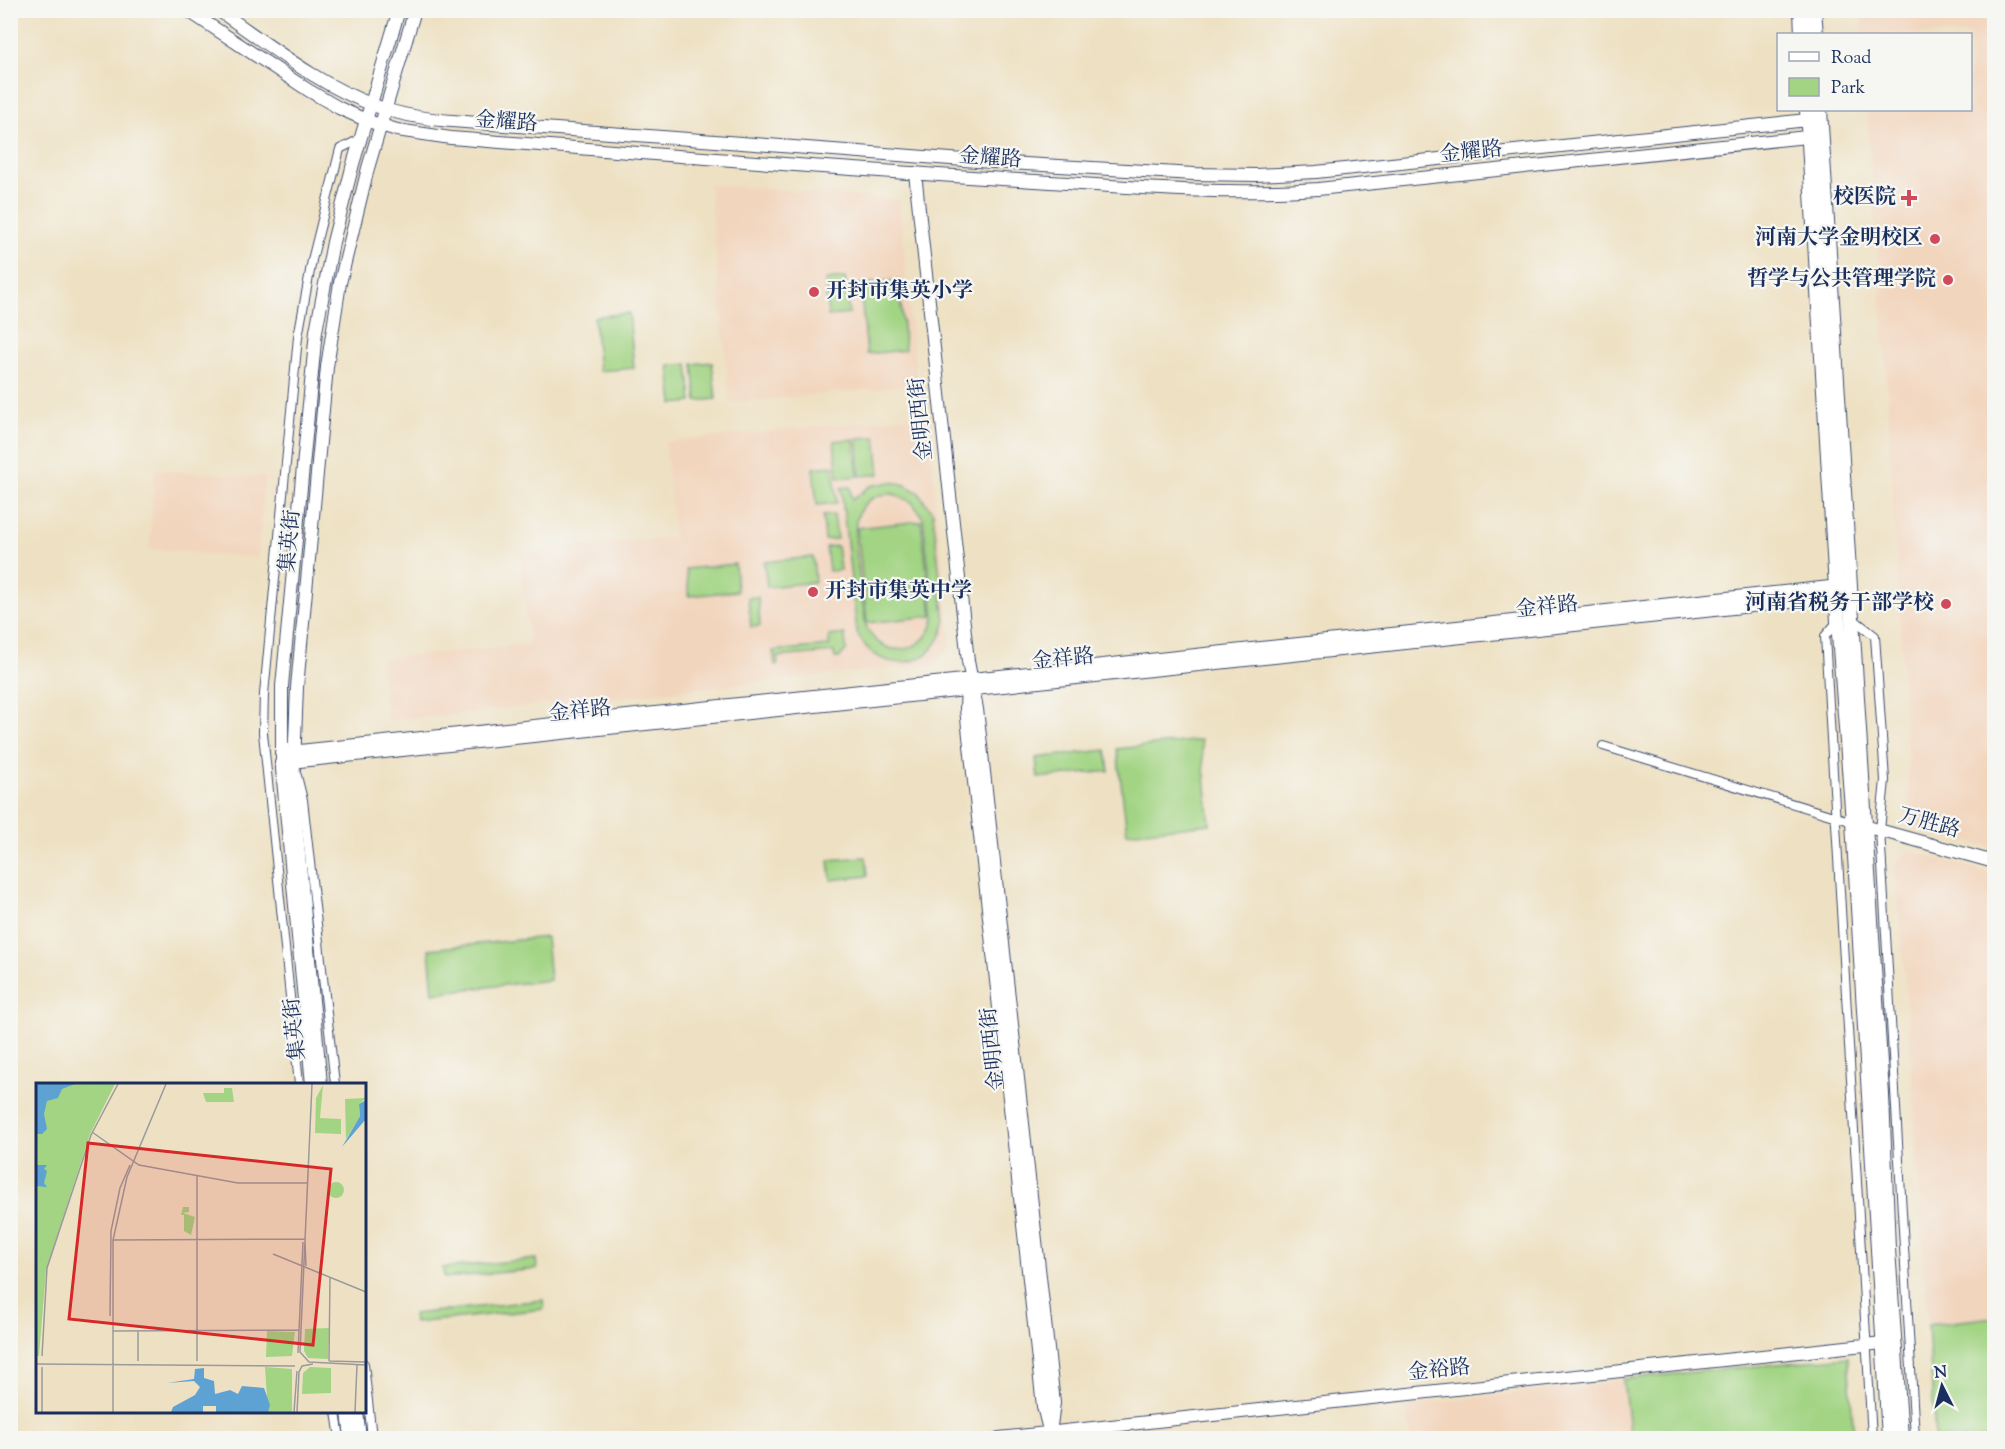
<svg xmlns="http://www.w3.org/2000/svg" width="2005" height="1449" viewBox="0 0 2005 1449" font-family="'Sorts Mill Goudy','Noto Serif SC',serif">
  <rect width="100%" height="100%" fill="#f6f6f2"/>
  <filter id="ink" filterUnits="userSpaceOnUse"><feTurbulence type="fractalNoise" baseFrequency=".0167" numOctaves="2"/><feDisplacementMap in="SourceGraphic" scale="12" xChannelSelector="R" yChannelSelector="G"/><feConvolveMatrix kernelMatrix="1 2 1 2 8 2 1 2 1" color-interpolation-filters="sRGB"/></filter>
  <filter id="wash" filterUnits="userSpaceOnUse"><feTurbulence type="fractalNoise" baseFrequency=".008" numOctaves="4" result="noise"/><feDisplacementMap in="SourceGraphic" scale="24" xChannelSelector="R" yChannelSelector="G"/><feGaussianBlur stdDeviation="1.35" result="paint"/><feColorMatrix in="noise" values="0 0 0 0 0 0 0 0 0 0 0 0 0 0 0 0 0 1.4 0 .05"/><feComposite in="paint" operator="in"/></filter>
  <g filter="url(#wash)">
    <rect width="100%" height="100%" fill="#eee1c3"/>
    <!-- built -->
    <path fill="#f2d5bd" d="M 1860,11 L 1994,11 L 1994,849 L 1913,825 L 1910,818 L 1886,368 L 1867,110 L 1970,110 L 1970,34 L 1862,34 Z
      M 709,184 L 899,200 L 917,385 L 730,403 Z
      M 927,415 L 951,647 L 936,664 L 387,721 L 381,659 L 529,644 L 520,552 L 674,537 L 665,442 Z
      M 155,470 L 265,477 L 258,558 L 149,549 Z
      M 1908,851 L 1994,874 L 1994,1317 L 1928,1325 L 1907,1003 L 1895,866 Z
      M 1623,1379 L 1630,1438 L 1411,1438 L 1407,1405 L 1608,1383 L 1608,1380 Z"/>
    <!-- green -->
    <path fill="#a2d483" stroke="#5e8270" stroke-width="1.5" fill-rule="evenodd" d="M 845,278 L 849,314 L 828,316 L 825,280 Z
      M 899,280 L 905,350 L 867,354 L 860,284 Z
      M 629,313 L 634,368 L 599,371 L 594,317 Z
      M 712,362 L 716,399 L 697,401 L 693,364 Z
      M 688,364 L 692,402 L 673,404 L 669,366 Z
      M 876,437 L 880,474 L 860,476 L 857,438 Z
      M 854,439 L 858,476 L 838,478 L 834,441 Z
      M 833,466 L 837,503 L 817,505 L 813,468 Z
      M 891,482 L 903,484 L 918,492 L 933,513 L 945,623 C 935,670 878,677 857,633 L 841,488 L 850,487 L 852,500 L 870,486 ZM 894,494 L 912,502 L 923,518 L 934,619 C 926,655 881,661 866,626 C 864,605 851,534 857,518 C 862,501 877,493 894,494 Z
      M 834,515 L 837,539 L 825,540 L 823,516 Z
      M 921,521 L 932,616 L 867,623 L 857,528 Z
      M 837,546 L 840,570 L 829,571 L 826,547 Z
      M 813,557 L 815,582 L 767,587 L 764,562 Z
      M 735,564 L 737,591 L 689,596 L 686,569 Z
      M 758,597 L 760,626 L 751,627 L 748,598 Z
      M 845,634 L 846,650 L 839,658 L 835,658 L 834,652 L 777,657 L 778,664 L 775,665 L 773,651 L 829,646 L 829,636 Z
      M 1201,740 L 1210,824 L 1127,833 L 1117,749 Z
      M 1106,750 L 1109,771 L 1038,778 L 1036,758 Z
      M 866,857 L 868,876 L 831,880 L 829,860 Z
      M 546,937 L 550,980 L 433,993 L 429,949 Z
      M 536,1259 L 537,1269 L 444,1278 L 443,1268 Z
      M 543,1300 L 544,1309 L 414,1323 L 413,1314 Z
      M 1994,1317 L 1994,1438 L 1935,1438 L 1928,1325 Z
      M 1848,1357 L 1854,1438 L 1628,1438 L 1630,1438 L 1623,1379 Z"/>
  </g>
  <g filter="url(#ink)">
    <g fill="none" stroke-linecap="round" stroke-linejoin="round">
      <!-- street casing -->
      <g stroke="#3b4a6d" stroke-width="10">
        <path id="street" d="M 1852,618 L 1875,636 L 1885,780 L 1880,830 L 1915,1438
          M 1838,621 L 1825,636 L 1872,1438
          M 1603,746 L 1853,822
          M 297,776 L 303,800 L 335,1084
          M 299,1084 L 263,733 L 264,694 L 298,337 L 312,260 L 340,149 L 360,139
          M 364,1364 L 372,1438
          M 336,1412 L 340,1438"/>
      </g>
      <!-- secondary casing -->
      <g stroke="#3b4a6d" stroke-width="14">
        <path id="secondary" d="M 187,10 L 308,90 L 339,108 L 368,121 L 397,130 L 451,138 C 640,153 830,169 1019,180 C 1119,186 1219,196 1318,189 L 1816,136
          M 218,10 C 268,44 318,85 376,106 C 400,115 426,119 452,121 L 977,161 L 1194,174 L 1256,175 L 1316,172 L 1817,119
          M 915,173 L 968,661 L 977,709 L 1054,1403 L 1050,1433
          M 967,686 L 966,709 L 1043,1406 L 1048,1426
          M 281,753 L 1849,585
          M 281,763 L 1846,596
          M 1857,824 L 1994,862
          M 312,1084 L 282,769 L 282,686 L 316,331 L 333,242 L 353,164 L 399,10
          M 321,1084 L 293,792 L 297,687 L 327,367 L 340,283 L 368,168 L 415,10
          M 348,1412 L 351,1438
          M 357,1412 L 360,1438
          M 999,1438 L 1883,1343"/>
      </g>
      <!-- primary casing -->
      <g stroke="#3b4a6d" stroke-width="16">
        <path id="primary" d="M 1801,10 L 1802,34
          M 1814,10 L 1816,34
          M 1807,110 L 1838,621 L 1853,822 L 1889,1438
          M 1820,110 L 1882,1095 L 1888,1249 L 1901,1438"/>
      </g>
      <!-- street -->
      <use href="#street" stroke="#fff" stroke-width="8"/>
      <!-- secondary -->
      <use href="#secondary" stroke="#fff" stroke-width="12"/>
      <!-- primary -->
      <use href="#primary" stroke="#fff" stroke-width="14"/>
    </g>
  </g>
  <!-- markers -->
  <g fill="#d1495b" stroke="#f6f6f2" stroke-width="2">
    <path d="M1906 189h6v6h6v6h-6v6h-6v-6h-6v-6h6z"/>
    <circle cx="1935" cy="239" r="6"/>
    <circle cx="1948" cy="280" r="6"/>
    <circle cx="814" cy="292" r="6"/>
    <circle cx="813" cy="592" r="6"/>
    <circle cx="1946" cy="604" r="6"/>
  </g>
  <g text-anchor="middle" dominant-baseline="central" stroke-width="4.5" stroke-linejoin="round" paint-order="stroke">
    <!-- street labels -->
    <g font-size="21" fill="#1b2f5e" stroke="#f6f6f2">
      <text transform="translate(506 123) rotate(4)">金耀路</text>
      <text transform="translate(1471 153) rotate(-6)">金耀路</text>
      <text transform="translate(990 159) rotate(4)">金耀路</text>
      <text transform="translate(922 419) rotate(-96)">金明西街</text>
      <text transform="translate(291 541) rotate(-85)">集英街</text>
      <text transform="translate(1547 608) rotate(-6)">金祥路</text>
      <text transform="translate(1063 660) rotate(-6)">金祥路</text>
      <text transform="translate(580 712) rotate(-6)">金祥路</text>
      <text transform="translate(1929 824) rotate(15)">万胜路</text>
      <text transform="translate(296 1029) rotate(-96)">集英街</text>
      <text transform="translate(994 1049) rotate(-96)">金明西街</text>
      <text transform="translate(1439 1371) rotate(-6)">金裕路</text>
    </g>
    <!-- poi labels -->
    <g font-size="21" font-weight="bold" fill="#1b2f5e" stroke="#f6f6f2" text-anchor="end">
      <text x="1896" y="198">校医院</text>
      <text x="1923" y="239">河南大学金明校区</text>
      <text x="1936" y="280">哲学与公共管理学院</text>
      <text x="826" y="292" text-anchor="start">开封市集英小学</text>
      <text x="825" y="592" text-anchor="start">开封市集英中学</text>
      <text x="1934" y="604">河南省税务干部学校</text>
    </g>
  </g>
  <!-- overview -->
  <g transform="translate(36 1083)">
    <rect width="330" height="330" fill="#eee1c3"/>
    <path d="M 0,1 L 79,1 L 54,51 L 10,188 L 3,273 L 0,273 ZM 287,2 L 284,35 L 305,36 L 305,51 L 279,50 L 280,15 ZM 188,5 L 196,5 L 198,19 L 170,19 L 167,10 L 188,10 ZM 330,15 L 323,21 L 324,33 L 310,56 L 309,16 ZM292 107a8 8 0 1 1 16 0a8 8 0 1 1-16 0ZM 147,124 L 153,124 L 153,129 L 147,130 L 159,134 L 155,152 L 148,148 L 148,132 L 145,132 ZM 293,245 L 292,276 L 272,275 L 268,268 L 269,246 ZM 231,248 L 259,249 L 256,273 L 230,274 ZM 229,284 L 256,286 L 256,329 L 232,329 ZM 274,284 L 295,285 L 295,310 L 266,311 L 267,290 Z" fill="#a2d483"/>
    <path d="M 0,1 L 39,1 L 26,6 L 22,15 L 11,18 L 8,31 L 11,46 L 6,51 L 0,51 ZM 330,17 L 330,36 L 306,64 L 324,33 L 323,21 ZM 0,74 L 0,82 L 11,82 L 8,86 L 11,88 L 8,100 L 11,104 L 0,103 ZM 168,285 L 168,295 L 178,298 L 179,311 L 194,307 L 202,311 L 206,303 L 228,305 L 234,322 L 232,329 L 180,329 L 180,323 L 167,323 L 167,329 L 135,329 L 137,324 L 159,312 L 164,304 L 158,298 L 131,300 L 158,296 L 159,286 Z" fill="#5ea2d3"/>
    <path fill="none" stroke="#9a9a9b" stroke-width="1.5" d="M 276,1 L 264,269 L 273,279 L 330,282M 56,49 L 103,82 L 202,100 L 271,100M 161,93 L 161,248M 77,157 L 269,156M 269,159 L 270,183M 237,171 L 330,209M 74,233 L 75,148 L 84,105 L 94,82M 161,245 L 161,278M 77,248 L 263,247M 102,248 L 102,278M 262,270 L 267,159M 6,273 L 11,185 L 55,52 L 82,1M 293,278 L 294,195M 293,278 L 330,279M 0,281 L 259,283M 6,284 L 6,329M 77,329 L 77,157 L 91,94 L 130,1M 258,329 L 261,288M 261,329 L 263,289 L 266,283 L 277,281M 319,329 L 321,282"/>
    <path fill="#d62828" fill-opacity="0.15" stroke="#d62828" stroke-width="3" d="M 52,60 L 295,86 L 277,262 L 33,236 Z"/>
    <rect width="330" height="330" fill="none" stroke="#1b2f5e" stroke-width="3"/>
  </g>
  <!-- margin -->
  <rect width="2005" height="1449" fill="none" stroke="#f6f6f2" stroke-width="36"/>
  <!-- legend -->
  <rect x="1777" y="33" width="195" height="78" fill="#f6f6f2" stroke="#9ea6b7" stroke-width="1.5"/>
  <rect x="1789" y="52" width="30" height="9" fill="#ffffff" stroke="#9ea6b7" stroke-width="1.5"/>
  <text x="1831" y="63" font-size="18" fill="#1b2f5e">Road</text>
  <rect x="1789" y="78" width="30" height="18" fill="#a2d483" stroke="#9ea6b7" stroke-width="1.5"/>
  <text x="1831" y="93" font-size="18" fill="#1b2f5e">Park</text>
  <!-- north arrow -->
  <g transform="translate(1942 1386) rotate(354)" stroke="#f6f6f2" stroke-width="4.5" paint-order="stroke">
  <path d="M0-4.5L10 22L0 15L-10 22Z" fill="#1b2f5e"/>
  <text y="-9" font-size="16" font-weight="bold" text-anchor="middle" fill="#1b2f5e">N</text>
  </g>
</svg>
